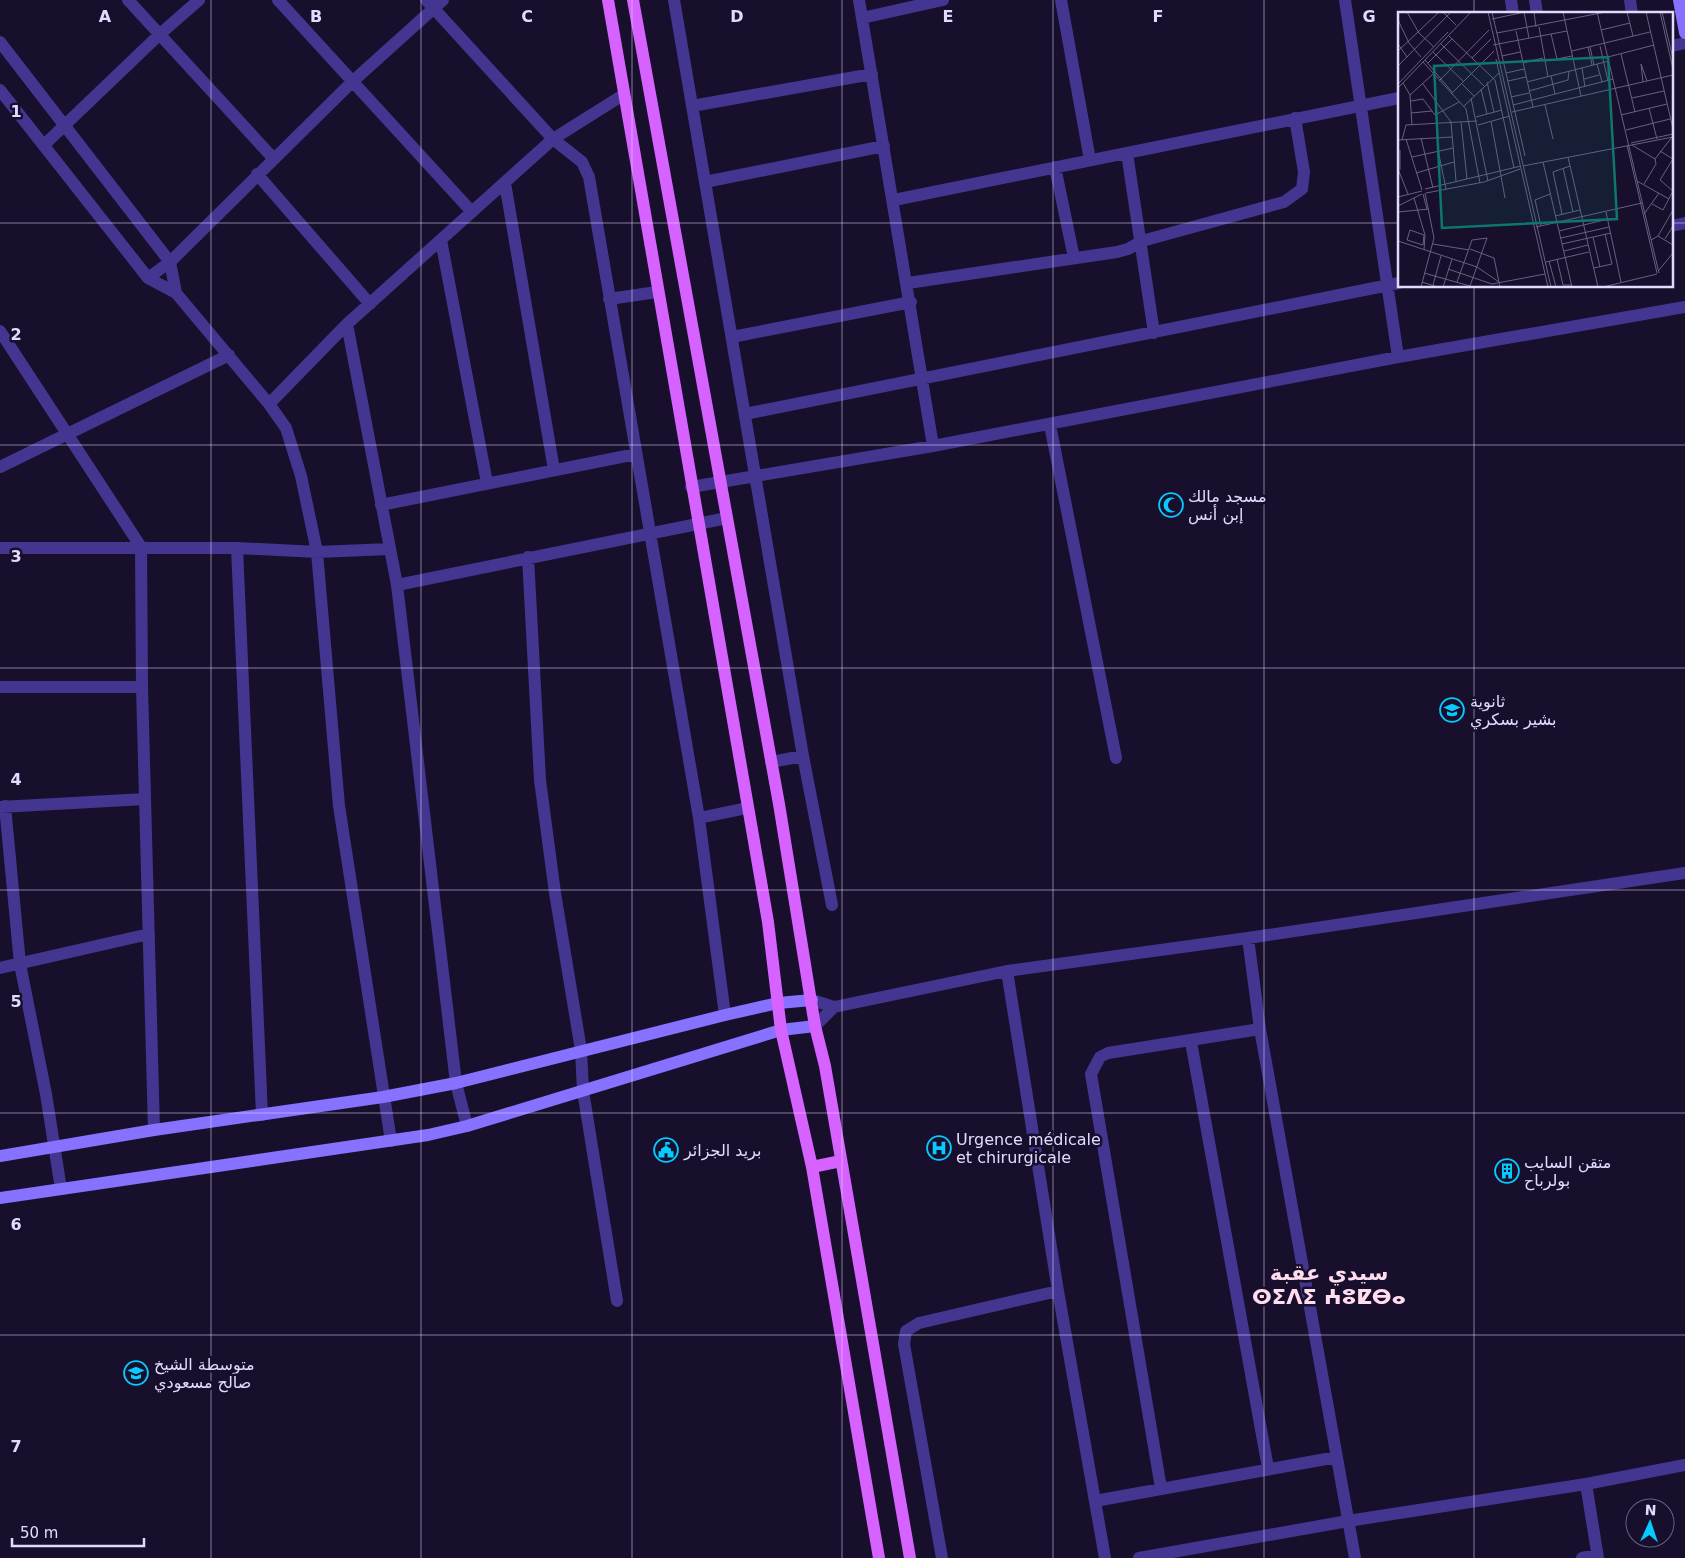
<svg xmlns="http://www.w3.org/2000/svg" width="1685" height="1558" viewBox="0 0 1685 1558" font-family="'DejaVu Sans',Cairo,'Noto Sans Tifinagh',sans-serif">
  <rect width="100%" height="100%" fill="#180f2d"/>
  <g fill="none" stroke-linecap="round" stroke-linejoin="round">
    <!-- street -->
    <path stroke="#443690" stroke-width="12" d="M 128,0 L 273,158
      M 278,0 L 472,212
      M 426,0 L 553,139 L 582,162 L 589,177 L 699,818 L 725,1015
      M 674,0 L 803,756 L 832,905
      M 859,0 L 933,446
      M 1061,0 L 1090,160
      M 1345,0 L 1398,357
      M 1511,0 L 1513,14
      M 1535,0 L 1537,14
      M 1630,0 L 1632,14
      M 862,18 L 943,0
      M 0,42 L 170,262 L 176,293
      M 1671,46 L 1685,43
      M 0,90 L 148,278 L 176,293 L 269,404 L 286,428 L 301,476 L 317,552 L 339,806 L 391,1141
      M 692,106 L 872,74
      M 44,145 L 160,34 L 199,0
      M 1127,153 L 1154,333
      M 1055,167 L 1074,258
      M 257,174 L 370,304
      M 705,182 L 884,146
      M 505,183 L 554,470
      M 894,200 L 1399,98
      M 1671,226 L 1685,223
      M 441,240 L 487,483
      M 148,278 L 170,262 L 352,82 L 443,0
      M 908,283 L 1117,252 L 1128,249 L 1142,241 L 1284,202 L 1302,189 L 1304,172 L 1295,118
      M 609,299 L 657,292
      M 347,324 L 397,585 L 456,1083 L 467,1126
      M 0,331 L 141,547 L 142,687 L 154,1130
      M 732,337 L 911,302
      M 269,404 L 347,324 L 553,139 L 623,95
      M 745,414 L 1399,283
      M 1050,425 L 1116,758
      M 0,467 L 229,355
      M 691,487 L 933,446 L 1398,357 L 1685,307
      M 381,505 L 636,454
      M 0,548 L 237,548 L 317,552 L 390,549
      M 237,548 L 262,1115
      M 528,557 L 540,780 L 555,893 L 581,1050 L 583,1091 L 617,1301
      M 397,585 L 727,518
      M 0,687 L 142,687
      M 771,762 L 803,756
      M 5,806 L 20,964 L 46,1094 L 61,1189
      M 0,807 L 145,799
      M 699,818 L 747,808
      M 1248,938 L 1260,1029 L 1355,1558
      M 0,968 L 149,934
      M 1007,971 L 1058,1291 L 1105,1558
      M 812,1000 L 834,1007 L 1007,971 L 1248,938 L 1685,873
      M 815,1026 L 834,1007
      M 1191,1042 L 1268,1468
      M 1586,1484 L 1598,1558
      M 1161,1488 L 1091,1074 L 1100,1057 L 1108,1053 L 1260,1029
      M 1095,1501 L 1337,1457
      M 942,1558 L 904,1344 L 906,1331 L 919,1323 L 1058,1291
      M 1139,1558 L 1348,1521 L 1586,1484 L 1685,1465
      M 1582,1558 L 1597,1555"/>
    <!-- secondary -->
    <path stroke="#8672ff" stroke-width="12" d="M 1679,0 L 1685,33
      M 0,1156 L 154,1130 L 383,1097 L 456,1083 L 725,1015 L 778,1003 L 812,1000
      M 0,1198 L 428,1135 L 467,1126 L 781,1030 L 815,1026"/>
    <!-- primary -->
    <path stroke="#d662ff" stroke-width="12" d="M 608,0 L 768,922 L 781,1030 L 812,1167 L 879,1558
      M 633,0 L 779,804 L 815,1026 L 825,1066 L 910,1558
      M 812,1167 L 841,1161"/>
  </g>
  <!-- grid -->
  <path fill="none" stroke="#e3dbff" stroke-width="1" stroke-opacity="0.55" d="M 211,0 L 211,1558M 421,0 L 421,1558M 632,0 L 632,1558M 842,0 L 842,1558M 1053,0 L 1053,1558M 1264,0 L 1264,1558M 1474,0 L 1474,14M 0,223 L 1399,223M 1671,223 L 1685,223M 1474,286 L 1474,1558M 0,445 L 1685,445M 0,668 L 1685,668M 0,890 L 1685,890M 0,1113 L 1685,1113M 0,1335 L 1685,1335"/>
  <!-- icons -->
  <defs>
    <g id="mosque-ring" transform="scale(1.25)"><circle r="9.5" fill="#180f2d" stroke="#07caff" stroke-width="1.5"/><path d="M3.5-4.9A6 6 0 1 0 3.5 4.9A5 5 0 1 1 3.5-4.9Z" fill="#07caff"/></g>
    <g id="school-ring" transform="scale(1.25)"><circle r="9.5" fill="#180f2d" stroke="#07caff" stroke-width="1.5"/><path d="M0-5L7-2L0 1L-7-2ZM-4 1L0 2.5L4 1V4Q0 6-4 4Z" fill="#07caff"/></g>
    <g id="hospital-ring" transform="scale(1.25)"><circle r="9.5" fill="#180f2d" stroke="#07caff" stroke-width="1.5"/><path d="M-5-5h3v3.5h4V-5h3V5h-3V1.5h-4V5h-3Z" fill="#07caff"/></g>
    <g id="civic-ring" transform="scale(1.25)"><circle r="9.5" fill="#180f2d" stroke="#07caff" stroke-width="1.5"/><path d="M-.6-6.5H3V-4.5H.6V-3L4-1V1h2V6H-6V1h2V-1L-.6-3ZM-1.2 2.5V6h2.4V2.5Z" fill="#07caff"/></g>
    <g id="building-ring" transform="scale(1.25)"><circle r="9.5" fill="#180f2d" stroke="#07caff" stroke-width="1.5"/><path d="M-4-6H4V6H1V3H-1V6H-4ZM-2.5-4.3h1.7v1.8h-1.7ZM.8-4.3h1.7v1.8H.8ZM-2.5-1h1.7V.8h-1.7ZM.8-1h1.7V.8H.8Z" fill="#07caff"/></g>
  </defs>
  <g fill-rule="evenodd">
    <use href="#mosque-ring" x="1171" y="505"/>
    <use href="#school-ring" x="1452" y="710"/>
    <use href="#hospital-ring" x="939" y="1148"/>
    <use href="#civic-ring" x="666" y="1150"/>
    <use href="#building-ring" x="1507" y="1171"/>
    <use href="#school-ring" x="136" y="1373"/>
  </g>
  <g text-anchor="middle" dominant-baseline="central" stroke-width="5" stroke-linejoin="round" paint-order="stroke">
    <!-- poi labels -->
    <g font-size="16" fill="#e3dbff" stroke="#180f2d" text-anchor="start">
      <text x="1188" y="496">مسجد مالك<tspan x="1188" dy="18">إبن أنس</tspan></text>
      <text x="1470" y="701">ثانوية<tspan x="1470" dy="18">بشير بسكري</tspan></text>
      <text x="956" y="1139">Urgence médicale<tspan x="956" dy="18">et chirurgicale</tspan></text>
      <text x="684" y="1150">بريد الجزائر</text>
      <text x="1524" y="1162">متقن السايب<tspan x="1524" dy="18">بولرباح</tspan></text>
      <text x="154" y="1364">متوسطة الشيخ<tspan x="154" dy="18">صالح مسعودي</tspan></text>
    </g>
    <!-- district labels -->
    <g font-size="21" font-weight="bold" fill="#ffddef" stroke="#180f2d">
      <text x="1329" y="1273">سيدي عقبة<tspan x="1329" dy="24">ⵙⵉⴷⵉ ⵄⵓⵇⴱⴰ</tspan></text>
    </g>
  </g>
  <!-- overview -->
  <g transform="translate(1398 12)">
    <rect width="275" height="275" fill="#180f2d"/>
    <path fill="none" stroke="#696181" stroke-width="1" d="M 9,0 L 21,21 L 36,35M 45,0 L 58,13M 90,0 L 153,275M 94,0 L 127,144M 126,0 L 131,26M 136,0 L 138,15M 165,0 L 183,84M 199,0 L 261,261M 229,0 L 235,24M 248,0 L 275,117M 262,0 L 275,57M 264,0 L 275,47M 94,7 L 127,0M 0,8 L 11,31 L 23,45M 141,15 L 150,65M 203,18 L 232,11M 118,19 L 135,95M 99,21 L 208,0M 153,22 L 159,47 L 174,44M 51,24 L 97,68 L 116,156M 42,31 L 86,74M 0,32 L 9,45M 95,33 L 169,19M 202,34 L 210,69M 190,35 L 194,53M 192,35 L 196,53M 0,39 L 41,0M 174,39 L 252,20M 35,40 L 65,69M 223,42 L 237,100M 104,44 L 122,40M 210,45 L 256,33M 74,46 L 93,27M 98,47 L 150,275M 27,48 L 54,80M 25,50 L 68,97 L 82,171M 30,51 L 54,27M 125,51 L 145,46M 199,52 L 204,70M 0,54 L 53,0M 184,56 L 187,75M 108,61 L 126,57M 153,64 L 157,82M 186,67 L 201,63M 41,69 L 91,18M 110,69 L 128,65M 89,70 L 96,100M 129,70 L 211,49M 245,70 L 243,52 L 249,69M 5,71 L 12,83 L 14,113M 63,71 L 76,84M 0,72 L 50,20M 25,72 L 53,110 L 58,169M 0,76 L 73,0M 83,77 L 89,102M 131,79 L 170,68 L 171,59M 53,82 L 96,39M 12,83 L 35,62M 113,85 L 131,81M 73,86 L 90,169M 234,86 L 266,79M 13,89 L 25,87 L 37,103 L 61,90M 115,93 L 215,67M 147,93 L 155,127M 66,94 L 101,61M 251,96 L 259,127M 114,100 L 275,63M 13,101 L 34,99M 223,103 L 269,92M 78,105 L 104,98M 93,109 L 107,186M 63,110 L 69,167M 80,113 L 112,104M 228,118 L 272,107M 23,126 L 35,176M 8,127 L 24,178M 0,128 L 54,125M 4,128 L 8,113 L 79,109M 233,131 L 275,122M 229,133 L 259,261M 234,133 L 257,147 L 258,152 L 246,172M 40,138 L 48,177M 262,139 L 275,147M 14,145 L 55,136M 170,145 L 200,275M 257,147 L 274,125M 275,147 L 262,168 L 275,179M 145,150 L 174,275M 125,154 L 275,125M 165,156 L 175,200M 0,157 L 10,182M 2,158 L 2,138M 18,161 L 56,150M 239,169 L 271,187M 27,177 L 123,154M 28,181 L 86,170 L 122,157M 25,182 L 29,197M 0,185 L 24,179M 16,186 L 27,223 L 26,238M 254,192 L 265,198 L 275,179M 0,194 L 24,182M 0,200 L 31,197M 208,200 L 223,270M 164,202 L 155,160 L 172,154M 246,202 L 261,181M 157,204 L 182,198M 143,214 L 137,188 L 152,182M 138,215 L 244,191M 12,218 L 26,223 L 25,233 L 9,228 ZM 161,219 L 210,207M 207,222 L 214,252M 260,224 L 275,233M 195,225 L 202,255M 163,226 L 211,215M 267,227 L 275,214M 253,228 L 260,224 L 275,198M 0,229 L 79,255 L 101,270M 35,232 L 71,238M 164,232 L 213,221M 72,237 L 96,246 L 102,275M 166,239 L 190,233M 159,247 L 165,273 L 174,273M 151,249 L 158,275M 148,250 L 191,240M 196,256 L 214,252M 50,257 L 94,272 L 147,262M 261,258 L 275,241M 26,261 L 72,274M 24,270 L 40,275M 59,270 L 74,228 L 89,226 L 72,274M 35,273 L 43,244M 23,275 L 36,226 L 27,181M 45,275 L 54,247M 205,275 L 259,262"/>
    <path fill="#0f766e" fill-opacity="0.15" stroke="#0f766e" stroke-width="2.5" d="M 210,45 L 219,207 L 44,216 L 36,54 Z"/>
    <rect width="275" height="275" fill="none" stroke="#e3dbff" stroke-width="2.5"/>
  </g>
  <g font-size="16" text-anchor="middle" font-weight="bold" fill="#e3dbff" stroke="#180f2d" stroke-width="5" stroke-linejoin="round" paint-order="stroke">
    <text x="105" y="22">A</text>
    <text x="316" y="22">B</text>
    <text x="527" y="22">C</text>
    <text x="737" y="22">D</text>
    <text x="948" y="22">E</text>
    <text x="1158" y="22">F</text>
    <text x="1369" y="22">G</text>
    <text x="16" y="117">1</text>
    <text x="16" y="340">2</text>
    <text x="16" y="562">3</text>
    <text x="16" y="785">4</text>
    <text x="16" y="1007">5</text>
    <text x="16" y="1230">6</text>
    <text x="16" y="1452">7</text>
  </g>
  <!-- north arrow -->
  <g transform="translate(1650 1523) rotate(3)"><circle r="24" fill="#180f2d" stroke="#696181"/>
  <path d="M0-4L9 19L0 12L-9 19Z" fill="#07caff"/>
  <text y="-8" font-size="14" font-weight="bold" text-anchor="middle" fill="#e3dbff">N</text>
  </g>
  <!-- scale -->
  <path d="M12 1538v8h132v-8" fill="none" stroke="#e3dbff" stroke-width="2.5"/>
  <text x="20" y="1538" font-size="15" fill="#e3dbff" stroke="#180f2d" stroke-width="4" paint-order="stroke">50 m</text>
</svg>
